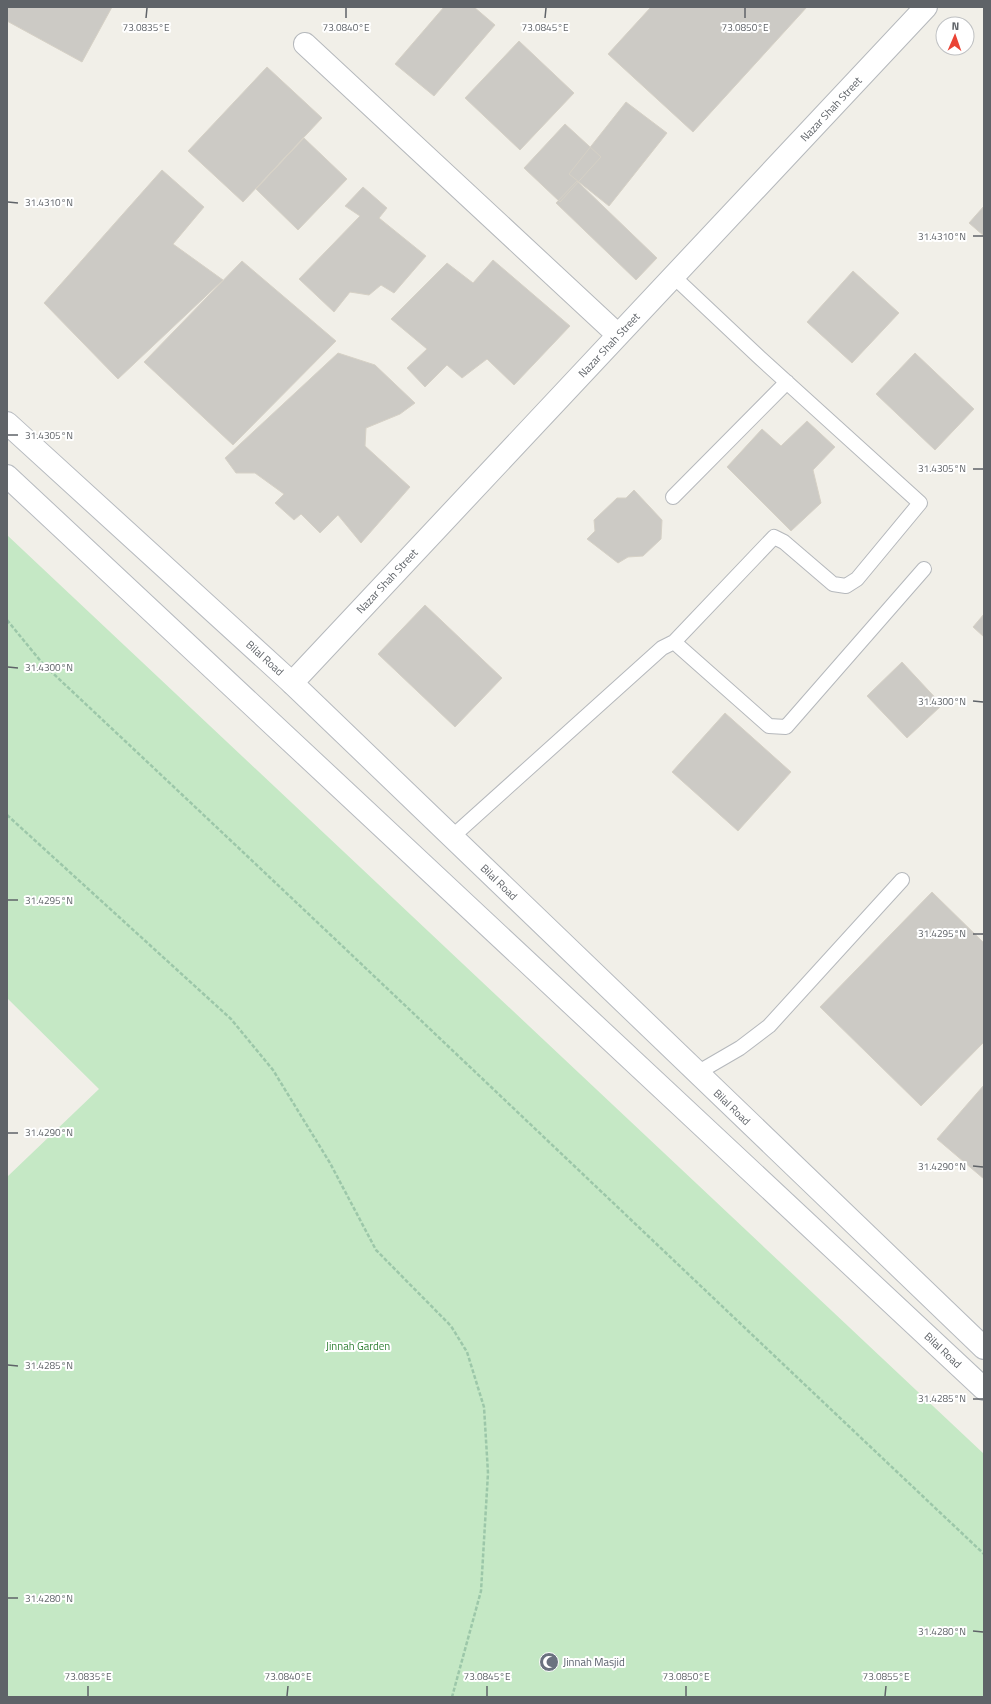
<svg xmlns="http://www.w3.org/2000/svg" width="991" height="1704" viewBox="0 0 991 1704" font-family="'Titillium Web',sans-serif">
  <rect width="100%" height="100%" fill="#f1efe8"/>
  <!-- green -->
  <path fill="#c5e8c5" d="M 7,535 L 984,1454 L 984,1697 L 7,1697 L 7,1177 L 99,1089 L 7,998 Z"/>
  <!-- building -->
  <path fill="#cccac5" stroke="#d6d1c6" d="M 7,7 L 112,7 L 82,62 L 7,21 Z
    M 444,7 L 474,7 L 495,25 L 434,96 L 395,64 Z
    M 651,7 L 807,7 L 693,132 L 608,54 Z
    M 519,41 L 574,93 L 520,150 L 465,98 Z
    M 267,67 L 322,118 L 243,202 L 188,151 Z
    M 626,102 L 667,133 L 609,206 L 569,174 Z
    M 565,124 L 601,157 L 560,202 L 524,168 Z
    M 304,138 L 347,179 L 298,230 L 256,189 Z
    M 162,170 L 204,207 L 173,244 L 223,280 L 118,379 L 44,303 Z
    M 577,181 L 657,258 L 636,280 L 556,203 Z
    M 363,187 L 387,208 L 379,218 L 426,256 L 394,293 L 381,285 L 369,295 L 350,292 L 334,312 L 299,279 L 360,216 L 345,206 Z
    M 984,206 L 984,236 L 969,223 Z
    M 493,260 L 570,326 L 514,385 L 487,359 L 462,378 L 447,365 L 425,387 L 407,368 L 427,349 L 391,319 L 447,263 L 473,283 Z
    M 242,261 L 336,341 L 233,445 L 144,362 Z
    M 853,271 L 899,313 L 852,363 L 807,322 Z
    M 338,353 L 375,365 L 415,403 L 400,414 L 366,428 L 365,446 L 410,487 L 361,543 L 338,515 L 320,533 L 301,514 L 294,520 L 275,503 L 284,494 L 255,473 L 236,473 L 225,458 Z
    M 915,353 L 974,409 L 935,450 L 876,394 Z
    M 807,421 L 835,447 L 813,470 L 821,503 L 791,531 L 727,467 L 762,429 L 781,446 Z
    M 634,490 L 662,520 L 661,539 L 643,556 L 628,557 L 618,563 L 587,539 L 595,531 L 594,520 L 617,498 L 626,498 Z
    M 425,605 L 502,678 L 455,727 L 378,654 Z
    M 984,614 L 984,637 L 973,627 Z
    M 902,662 L 942,705 L 907,738 L 867,696 Z
    M 725,713 L 791,772 L 738,831 L 672,772 Z
    M 932,892 L 984,943 L 984,1042 L 921,1106 L 820,1007 Z
    M 984,1085 L 984,1179 L 937,1139 Z"/>
  <g fill="none" stroke-linecap="round" stroke-linejoin="round">
    <!-- service casing -->
    <g stroke="#b5b8bc" stroke-width="16">
      <path id="service" d="M 673,276 L 759,357 L 920,503 L 857,579 L 846,586 L 833,584 L 784,542 L 774,537 L 674,642
        M 673,497 L 787,382
        M 452,837 L 662,648 L 674,642 L 769,726 L 786,727 L 924,569
        M 697,1073 L 740,1048 L 769,1026 L 902,880"/>
    </g>
    <!-- minor casing -->
    <g stroke="#b5b8bc" stroke-width="24">
      <path id="minor" d="M 305,44 L 618,335
        M 292,683 L 926,7"/>
    </g>
    <!-- secondary casing -->
    <g stroke="#b6babf" stroke-width="24">
      <path id="secondary" d="M 7,423 L 292,683 L 984,1348
        M 7,476 L 984,1389"/>
    </g>
    <!-- path -->
    <path stroke="#9cc7a9" stroke-width="2.5" stroke-dasharray="4 2" stroke-linecap="butt" d="M 7,620 L 43,664 C 358,959 670,1258 984,1554
      M 7,815 L 231,1019 L 273,1070 L 330,1163 L 376,1250 L 451,1326 L 467,1352 L 484,1407 L 488,1473 L 481,1591 L 452,1697"/>
    <!-- service -->
    <use href="#service" stroke="#fff" stroke-width="14"/>
    <!-- minor -->
    <use href="#minor" stroke="#fff" stroke-width="22"/>
    <!-- secondary -->
    <use href="#secondary" stroke="#fff" stroke-width="22"/>
  </g>
  <!-- ticks -->
  <path fill="none" stroke="#5f6368" stroke-width="1.5" d="M 146,18 L 147,8M 346,18 L 346,8M 545,18 L 546,8M 745,18 L 745,8M 8,202 L 18,203M 973,236 L 983,236M 8,435 L 18,435M 973,469 L 983,469M 8,667 L 18,668M 973,701 L 983,702M 8,900 L 18,900M 973,934 L 983,934M 8,1133 L 18,1133M 973,1166 L 983,1167M 8,1365 L 18,1366M 973,1399 L 983,1399M 8,1598 L 18,1598M 973,1631 L 983,1632M 88,1696 L 88,1686M 287,1696 L 288,1686M 487,1696 L 487,1686M 686,1696 L 686,1686M 885,1696 L 886,1686"/>
  <!-- icons -->
  <defs>
    <g id="mosque-disc" transform="scale(1)"><circle r="9.5" fill="#6b7280" stroke="#fff"/><path d="M3.5-4.9A6 6 0 1 0 3.5 4.9A5 5 0 1 1 3.5-4.9Z" fill="#fff"/></g>
  </defs>
  <g fill-rule="evenodd">
    <use href="#mosque-disc" x="549" y="1662"/>
  </g>
  <g text-anchor="middle" dominant-baseline="central" stroke-width="4" stroke-linejoin="round" paint-order="stroke">
    <!-- street labels -->
    <g font-size="11" fill="#5f6368" stroke="#fff">
      <text transform="translate(831 109) rotate(-47)">Nazar Shah Street</text>
      <text transform="translate(609 345) rotate(-47)">Nazar Shah Street</text>
      <text transform="translate(387 581) rotate(-47)">Nazar Shah Street</text>
      <text transform="translate(265 658) rotate(42)">Bilal Road</text>
      <text transform="translate(499 882) rotate(44)">Bilal Road</text>
      <text transform="translate(732 1107) rotate(44)">Bilal Road</text>
      <text transform="translate(943 1350) rotate(43)">Bilal Road</text>
    </g>
    <!-- park labels -->
    <g font-size="11" fill="#348238" stroke="#fff">
      <text x="358" y="1346">Jinnah Garden</text>
    </g>
    <!-- worship labels -->
    <g font-size="11" fill="#5b616d" stroke="#fff" text-anchor="start">
      <text x="563" y="1662">Jinnah Masjid</text>
    </g>
  </g>
  <g font-size="10" text-anchor="middle" fill="#5f6368" stroke="#fff" stroke-width="4" stroke-linejoin="round" paint-order="stroke">
    <text x="146" y="31">73.0835°E</text>
    <text x="346" y="31">73.0840°E</text>
    <text x="545" y="31">73.0845°E</text>
    <text x="745" y="31">73.0850°E</text>
    <text x="49" y="206">31.4310°N</text>
    <text x="942" y="240">31.4310°N</text>
    <text x="49" y="439">31.4305°N</text>
    <text x="942" y="472">31.4305°N</text>
    <text x="49" y="671">31.4300°N</text>
    <text x="942" y="705">31.4300°N</text>
    <text x="49" y="904">31.4295°N</text>
    <text x="942" y="937">31.4295°N</text>
    <text x="49" y="1136">31.4290°N</text>
    <text x="942" y="1170">31.4290°N</text>
    <text x="49" y="1369">31.4285°N</text>
    <text x="942" y="1402">31.4285°N</text>
    <text x="49" y="1602">31.4280°N</text>
    <text x="942" y="1635">31.4280°N</text>
    <text x="88" y="1680">73.0835°E</text>
    <text x="288" y="1680">73.0840°E</text>
    <text x="487" y="1680">73.0845°E</text>
    <text x="686" y="1680">73.0850°E</text>
    <text x="886" y="1680">73.0855°E</text>
  </g>
  <!-- border -->
  <rect width="991" height="1704" fill="none" stroke="#5f6368" stroke-width="16"/>
  <!-- north arrow -->
  <g transform="translate(955 36) rotate(2)"><circle r="19" fill="#ffffff" stroke="#bfc1c3"/>
  <path d="M0-3L7 15L0 10L-7 15Z" fill="#ea4335"/>
  <text y="-6" font-size="11" font-weight="bold" text-anchor="middle" fill="#5f6368">N</text>
  </g>
</svg>
